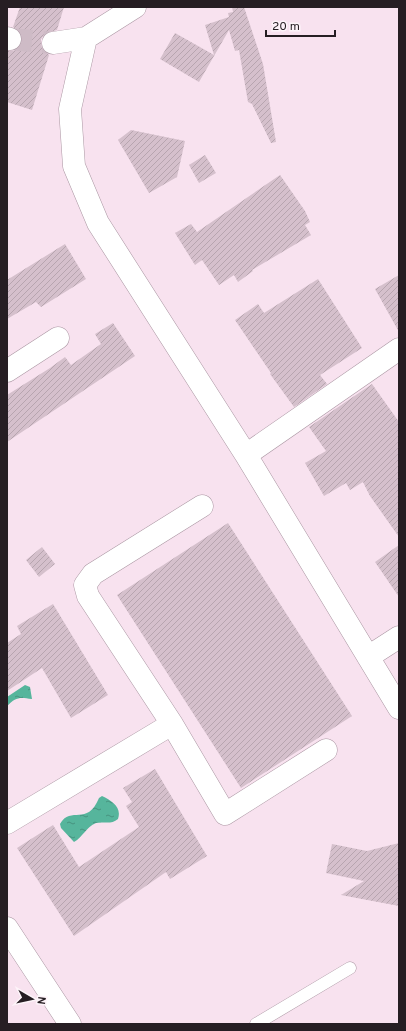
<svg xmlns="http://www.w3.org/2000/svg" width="406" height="1031" viewBox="0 0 406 1031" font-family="Overpass,sans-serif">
  <defs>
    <pattern id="water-ripples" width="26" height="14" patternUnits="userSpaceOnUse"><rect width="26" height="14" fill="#56b59c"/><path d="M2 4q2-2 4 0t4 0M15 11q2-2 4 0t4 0" fill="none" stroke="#47937f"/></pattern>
    <pattern id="building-hatch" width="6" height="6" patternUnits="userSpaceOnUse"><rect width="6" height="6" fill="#d5c0cc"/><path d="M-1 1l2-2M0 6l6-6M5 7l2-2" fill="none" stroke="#b7a5af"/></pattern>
  </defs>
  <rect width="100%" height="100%" fill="#f8e2ef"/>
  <!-- water -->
  <path fill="url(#water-ripples)" d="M 25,685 L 30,687 L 32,699 C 19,697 16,697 7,706 L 7,697 Z
    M 102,796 C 112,801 122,807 118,819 C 111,825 104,821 96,823 C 86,827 83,837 74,842 L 61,828 L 60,824 C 71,805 87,827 99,798 Z"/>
  <!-- building -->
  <path fill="url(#building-hatch)" d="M 20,7 L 64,7 L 57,30 L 46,33 L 41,39 L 41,44 L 43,50 L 49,55 L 32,110 L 7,102 L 7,51 L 13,51 L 18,49 L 22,43 L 22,36 L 20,31 L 13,27 Z
    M 232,7 L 244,7 L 263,64 L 276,142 L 271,143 L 252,104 L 248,102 L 239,50 L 235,51 L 229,30 L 199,82 L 160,59 L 175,33 L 214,55 L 205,25 L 229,17 L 228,13 L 233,12 Z
    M 131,130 L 185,141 L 177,177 L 149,193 L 118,140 Z
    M 205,155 L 216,173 L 199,183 L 189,165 Z
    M 280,175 L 305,211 L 310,222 L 305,225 L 311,235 L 252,270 L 253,271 L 238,282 L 234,275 L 219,285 L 202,260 L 195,265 L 175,233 L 191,224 L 197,232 Z
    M 65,244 L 86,279 L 41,307 L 36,302 L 7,319 L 7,280 Z
    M 399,275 L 399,332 L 375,289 Z
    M 318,279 L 362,348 L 320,375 L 327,384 L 294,407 L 270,374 L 271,373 L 235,320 L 258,304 L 264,313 Z
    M 113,323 L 135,356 L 7,442 L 7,395 L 50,368 L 65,357 L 71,365 L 101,344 L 95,334 Z
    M 372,384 L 399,422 L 399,537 L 370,496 L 363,482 L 350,490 L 346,483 L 324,496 L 305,463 L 326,451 L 309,427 Z
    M 228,523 L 352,716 L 241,788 L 117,595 Z
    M 399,545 L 399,597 L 375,562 Z
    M 42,547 L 55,564 L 39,577 L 26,560 Z
    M 53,604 L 108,695 L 71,718 L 42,668 L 7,691 L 7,643 L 21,634 L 17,626 Z
    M 155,769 L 207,856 L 170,879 L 166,872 L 74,936 L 17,848 L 53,825 L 79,867 L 139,827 L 126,806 L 132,802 L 123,788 Z
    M 399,843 L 399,906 L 341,895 L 364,881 L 326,873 L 332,844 L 367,851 Z"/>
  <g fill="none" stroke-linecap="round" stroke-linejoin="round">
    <!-- minor-tunnel -->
    <path stroke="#cebbc6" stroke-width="22" stroke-dasharray="22 11" stroke-linecap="butt" d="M 10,39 L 53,43"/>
    <!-- service casing -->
    <g stroke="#aa96a2" stroke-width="13">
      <path id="service" d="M 256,1024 L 350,968"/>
    </g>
    <!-- minor casing -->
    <g stroke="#aa96a2" stroke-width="23">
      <path id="minor" d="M 7,38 L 10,39
        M 86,38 L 70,109 L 74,166 L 98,223 L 246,455 L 399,708
        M 53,43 L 86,38 L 135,7
        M 7,371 L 58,338
        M 246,455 L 399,349
        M 202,506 L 93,574 L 85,585 L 88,596 L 172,724 L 225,814 L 326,750
        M 368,657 L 399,637
        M 7,823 L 172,724"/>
    </g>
    <!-- tertiary casing -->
    <g stroke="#aa96a2" stroke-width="23">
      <path id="tertiary" d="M 7,928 L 70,1024"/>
    </g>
    <!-- service -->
    <use href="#service" stroke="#fff" stroke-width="12"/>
    <!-- minor -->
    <use href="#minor" stroke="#fff" stroke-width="22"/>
    <!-- tertiary -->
    <use href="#tertiary" stroke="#fff" stroke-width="22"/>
  </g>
  <!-- border -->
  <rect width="406" height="1031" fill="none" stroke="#261e23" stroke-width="16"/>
  <!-- north arrow -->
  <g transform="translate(32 999) rotate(99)" stroke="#fdf4f9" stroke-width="3" paint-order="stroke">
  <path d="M0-3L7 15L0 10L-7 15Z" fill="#261e23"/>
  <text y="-6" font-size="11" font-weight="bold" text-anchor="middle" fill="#261e23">N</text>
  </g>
  <!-- scale -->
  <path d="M266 30v6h69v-6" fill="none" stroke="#261e23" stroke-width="2"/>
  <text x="272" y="30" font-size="12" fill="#261e23" stroke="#fdf4f9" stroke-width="3" paint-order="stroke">20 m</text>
</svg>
